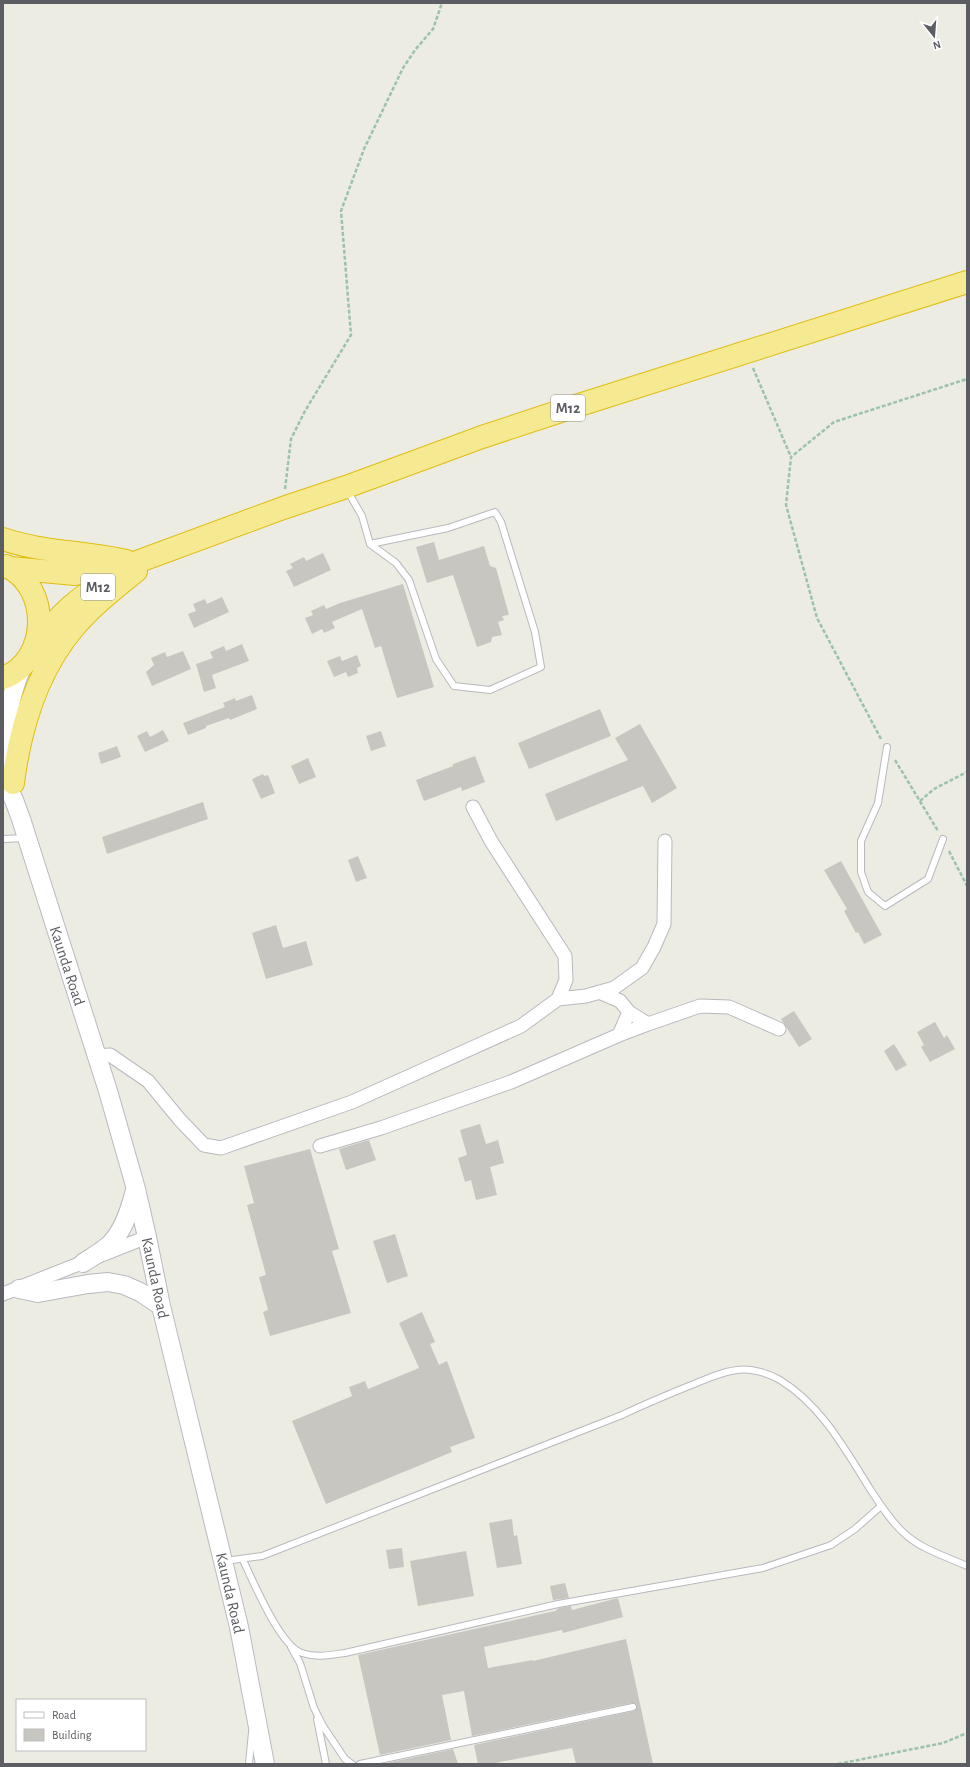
<svg xmlns="http://www.w3.org/2000/svg" width="970" height="1767" viewBox="0 0 970 1767" font-family="'Alegreya Sans',sans-serif">
  <rect width="100%" height="100%" fill="#edece3"/>
  <!-- building -->
  <path fill="#c8c6c0" d="M 434,542 L 439,560 L 484,546 L 490,566 L 496,568 L 509,615 L 502,616 L 504,620 L 498,622 L 502,635 L 492,637 L 491,642 L 477,647 L 453,575 L 427,583 L 416,547 Z
    M 323,553 L 331,570 L 294,587 L 286,571 L 293,568 L 290,564 L 304,557 L 306,561 Z
    M 403,584 L 434,687 L 397,698 L 381,646 L 375,648 L 362,609 L 332,622 L 335,628 L 324,633 L 322,629 L 312,634 L 305,618 L 313,615 L 311,611 L 324,605 L 326,609 L 340,603 Z
    M 222,597 L 229,612 L 194,628 L 188,614 L 196,611 L 193,604 L 205,599 L 207,604 Z
    M 242,644 L 249,661 L 212,675 L 216,688 L 204,692 L 196,664 L 213,658 L 210,652 L 224,646 L 226,651 Z
    M 183,651 L 191,669 L 152,686 L 146,672 L 154,665 L 151,658 L 165,652 L 167,657 Z
    M 357,655 L 361,666 L 357,668 L 358,673 L 348,677 L 346,672 L 334,677 L 327,661 L 340,656 L 342,661 Z
    M 252,695 L 257,709 L 230,720 L 229,718 L 206,726 L 206,728 L 188,735 L 183,723 L 225,707 L 223,703 L 235,698 L 236,701 Z
    M 600,709 L 611,736 L 529,769 L 518,743 Z
    M 640,724 L 677,788 L 652,803 L 643,786 L 556,821 L 545,794 L 628,760 L 615,738 Z
    M 163,730 L 169,741 L 145,752 L 137,736 L 147,731 L 150,737 Z
    M 381,731 L 386,746 L 371,751 L 366,736 Z
    M 117,746 L 121,757 L 101,764 L 98,753 Z
    M 475,756 L 485,782 L 462,791 L 461,787 L 424,801 L 416,780 L 453,766 L 453,764 Z
    M 308,758 L 316,777 L 299,784 L 291,766 Z
    M 263,774 L 264,776 L 268,775 L 275,793 L 261,799 L 252,779 Z
    M 203,802 L 208,819 L 107,854 L 102,837 Z
    M 358,856 L 367,878 L 356,882 L 348,860 Z
    M 841,861 L 882,935 L 864,944 L 858,932 L 856,933 L 844,911 L 847,909 L 824,870 Z
    M 276,925 L 283,948 L 306,941 L 313,965 L 266,979 L 252,933 Z
    M 794,1011 L 812,1039 L 799,1047 L 781,1019 Z
    M 935,1022 L 944,1038 L 947,1035 L 955,1049 L 930,1062 L 921,1047 L 924,1045 L 917,1032 Z
    M 894,1044 L 907,1065 L 896,1071 L 884,1051 Z
    M 480,1124 L 486,1144 L 498,1140 L 504,1163 L 490,1167 L 497,1195 L 476,1200 L 471,1180 L 465,1182 L 458,1158 L 467,1155 L 460,1130 Z
    M 369,1140 L 376,1160 L 346,1170 L 339,1149 Z
    M 310,1149 L 339,1249 L 332,1251 L 351,1313 L 270,1336 L 263,1312 L 268,1310 L 259,1277 L 266,1275 L 247,1205 L 254,1203 L 244,1166 Z
    M 395,1234 L 408,1276 L 387,1283 L 373,1241 Z
    M 422,1312 L 435,1342 L 430,1344 L 439,1365 L 447,1361 L 475,1438 L 450,1447 L 452,1452 L 326,1504 L 292,1421 L 352,1396 L 349,1387 L 365,1381 L 368,1389 L 419,1368 L 399,1323 Z
    M 512,1519 L 514,1536 L 517,1535 L 522,1564 L 497,1568 L 489,1523 Z
    M 402,1548 L 404,1567 L 389,1569 L 386,1550 Z
    M 466,1551 L 474,1596 L 418,1606 L 410,1561 Z
    M 565,1583 L 569,1598 L 553,1600 L 550,1586 Z
    M 618,1598 L 623,1617 L 563,1633 L 562,1630 L 484,1647 L 488,1668 L 533,1660 L 533,1661 L 626,1639 L 653,1764 L 576,1764 L 572,1748 L 490,1764 L 478,1764 L 474,1745 L 634,1711 L 637,1706 L 636,1704 L 632,1703 L 472,1736 L 464,1691 L 442,1695 L 451,1740 L 380,1755 L 358,1655 L 555,1611 L 559,1608 L 571,1606 L 572,1610 Z
    M 453,1749 L 458,1764 L 382,1764 Z"/>
  <g fill="none" stroke-linecap="round" stroke-linejoin="round">
    <!-- lane casing -->
    <g stroke="#b8b9be" stroke-width="8">
      <path id="lane" d="M 347,490 L 362,516 L 370,544 L 396,563 L 409,580 L 436,659 L 454,686 L 490,690 L 541,667 L 535,632 L 501,522 L 495,512 L 448,528 L 370,544
        M 887,747 L 878,803 L 861,841 L 861,872 L 868,892 L 885,906 L 928,879 L 943,839
        M 3,839 L 25,838
        M 243,1560 C 253,1581 280,1646 302,1653 C 317,1658 330,1655 345,1653 L 558,1604 L 763,1568 L 831,1545 L 855,1529 L 881,1506
        M 225,1561 L 262,1556 L 622,1415 C 645,1404 669,1394 694,1384 C 708,1378 722,1372 737,1370 C 751,1368 768,1373 780,1380 C 821,1405 845,1449 870,1489 C 880,1504 891,1522 905,1534 C 921,1549 947,1557 967,1566
        M 291,1647 L 300,1663 L 314,1708 L 323,1726 L 345,1759 L 352,1764
        M 317,1719 L 326,1764
        M 249,1764 L 252,1732
        M 360,1764 L 633,1707"/>
    </g>
    <!-- street casing -->
    <g stroke="#b8b9be" stroke-width="15">
      <path id="street" d="M 473,807 L 491,841 L 565,956 L 566,980 L 558,999
        M 599,992 L 620,1001 L 629,1012 L 648,1024 L 700,1006 L 729,1007 L 779,1029
        M 619,1035 L 648,1024
        M 96,1056 L 110,1055 L 148,1081 L 180,1120 L 204,1145 L 221,1148 L 352,1102 L 521,1026 L 558,999 L 586,996 L 614,988 L 642,968 L 654,947 L 664,924 L 665,841
        M 320,1146 L 381,1128 L 511,1082 L 619,1035 L 629,1012
        M 3,1294 L 147,1237"/>
    </g>
    <!-- secondary casing -->
    <g stroke="#b8bac0" stroke-width="20">
      <path id="secondary" d="M 11,775 C 2,733 7,703 23,664
        M 3,778 L 14,800 L 21,819 L 108,1091 L 136,1189 L 147,1237 L 161,1306 L 239,1627 L 265,1764
        M 83,1263 C 90,1258 98,1254 104,1249 C 122,1237 130,1210 135,1190
        M 19,1289 L 38,1293 L 88,1284 L 108,1282 L 124,1285 L 140,1292 L 161,1306"/>
    </g>
    <!-- highway casing -->
    <g stroke="#dfbd10" stroke-width="24">
      <path id="highway" d="M 3,539 C 43,553 85,551 126,561
        M 10,568 L 75,574 L 134,563 L 283,508 L 346,487 L 482,437 L 576,406 L 967,282
        M 35,644 C 56,621 75,597 104,585
        M 3,678 C 50,661 51,586 6,566
        M 13,783 C 20,728 38,669 75,626 C 93,605 115,588 136,571"/>
    </g>
    <!-- path -->
    <path stroke="#9bc2ac" stroke-width="2.5" stroke-dasharray="4 2" stroke-linecap="butt" d="M 753,368 L 791,457
      M 285,489 L 291,439 L 305,411 L 351,335 L 341,211 L 364,149 L 403,68 L 415,50 L 433,29 L 442,3
      M 881,739 L 817,618 L 786,505 L 791,457 L 834,422 L 967,379
      M 895,760 L 938,831
      M 920,801 L 934,789 L 967,772
      M 949,851 L 967,886
      M 838,1764 L 943,1743 L 967,1733"/>
    <!-- lane -->
    <use href="#lane" stroke="#fff" stroke-width="6"/>
    <!-- street -->
    <use href="#street" stroke="#fff" stroke-width="13"/>
    <!-- secondary -->
    <use href="#secondary" stroke="#fff" stroke-width="18"/>
    <!-- highway -->
    <use href="#highway" stroke="#f5ea91" stroke-width="22"/>
  </g>
  <g text-anchor="middle" dominant-baseline="central" stroke-width="3" stroke-linejoin="round" paint-order="stroke">
    <!-- shield labels -->
    <g fill="#fff" stroke="#8c8e91" stroke-width="1">
      <rect x="551" y="395" width="34" height="26" rx="3"/>
      <rect x="81" y="574" width="34" height="26" rx="3"/>
    </g>
    <g font-size="15" font-weight="bold" fill="#5b5d62">
      <text x="568" y="408">M12</text>
      <text x="98" y="587">M12</text>
    </g>
    <!-- street labels -->
    <g font-size="16" fill="#5b5d62" stroke="#fff">
      <text transform="translate(67 966) rotate(72)">Kaunda Road</text>
      <text transform="translate(155 1278) rotate(78)">Kaunda Road</text>
      <text transform="translate(230 1593) rotate(77)">Kaunda Road</text>
    </g>
  </g>
  <!-- border -->
  <rect width="970" height="1767" fill="none" stroke="#5b5d62" stroke-width="8"/>
  <!-- legend -->
  <rect x="16" y="1699" width="130" height="52" fill="#ffffff" stroke="#bdbec0"/>
  <rect x="24" y="1712" width="20" height="6" fill="#ffffff" stroke="#bdbec0"/>
  <text x="52" y="1719" font-size="12" fill="#5b5d62">Road</text>
  <rect x="24" y="1729" width="20" height="12" fill="#c8c6c0" stroke="#bdbec0"/>
  <text x="52" y="1739" font-size="12" fill="#5b5d62">Building</text>
  <!-- north arrow -->
  <g transform="translate(934 36) rotate(163)" stroke="#ffffff" stroke-width="3" paint-order="stroke">
  <path d="M0-3L7 15L0 10L-7 15Z" fill="#5b5d62"/>
  <text y="-6" font-size="11" font-weight="bold" text-anchor="middle" fill="#5b5d62">N</text>
  </g>
</svg>
